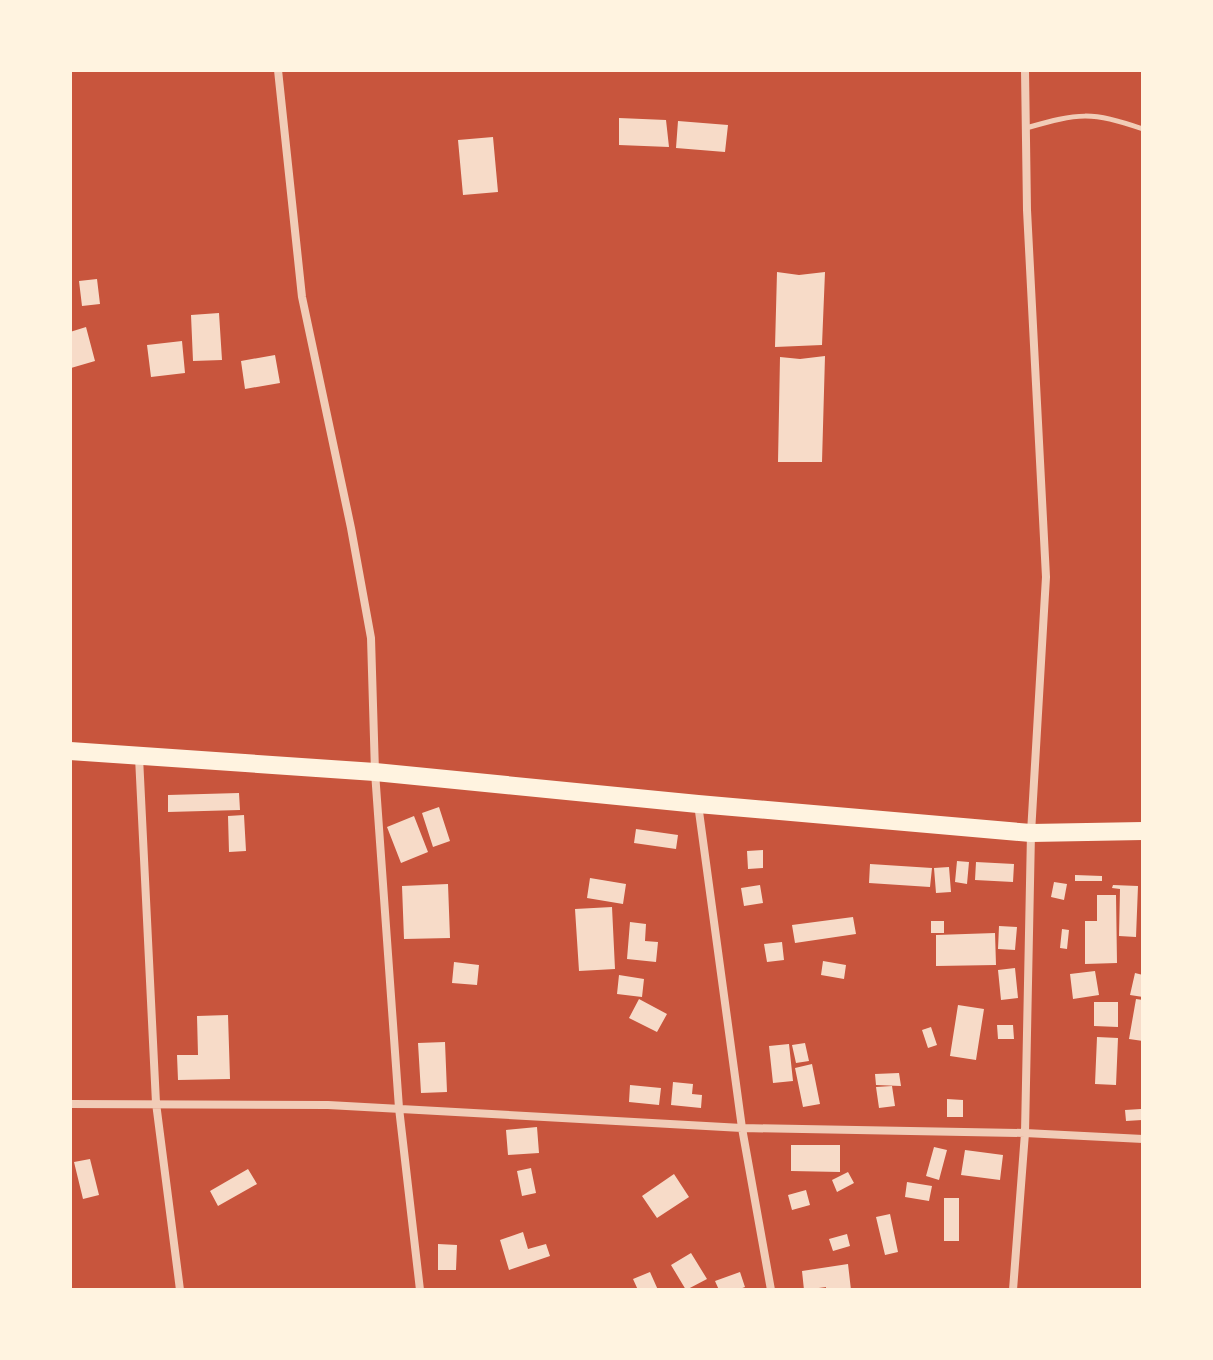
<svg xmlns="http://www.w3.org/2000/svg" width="1213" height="1360" viewBox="0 0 1213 1360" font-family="Signika,sans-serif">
  <rect width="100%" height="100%" fill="#c8553d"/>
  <!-- building -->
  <path fill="#f7dbc8" d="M 619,118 L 666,120 L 669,147 L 619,145 Z
    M 678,121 L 728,125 L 725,152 L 676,148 Z
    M 493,137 L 498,192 L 463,195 L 458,140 Z
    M 777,272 L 799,275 L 825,272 L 822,345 L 775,347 Z
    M 97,279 L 100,304 L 82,306 L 79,281 Z
    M 219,313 L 222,360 L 193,361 L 191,315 Z
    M 86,327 L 95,361 L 71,368 L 70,332 Z
    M 182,341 L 185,373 L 151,377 L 147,345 Z
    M 275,355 L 280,383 L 245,389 L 241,361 Z
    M 825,356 L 822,462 L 778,462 L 780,357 L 800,359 Z
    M 239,793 L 240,810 L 168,812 L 168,795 Z
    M 439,807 L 450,841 L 433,847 L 422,813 Z
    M 244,815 L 246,851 L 229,852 L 228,816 Z
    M 414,816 L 428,852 L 401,863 L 387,827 Z
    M 636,829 L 678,835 L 676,849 L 634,843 Z
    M 763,850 L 763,868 L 748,869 L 747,851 Z
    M 957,861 L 969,862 L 967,884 L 955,882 Z
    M 976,862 L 1014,864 L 1013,882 L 975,880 Z
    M 870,864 L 932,868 L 930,887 L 869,883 Z
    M 949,867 L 951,892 L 936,893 L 934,868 Z
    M 1075,875 L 1102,876 L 1102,881 L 1075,881 Z
    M 590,878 L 626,884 L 623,904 L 587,898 Z
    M 1054,882 L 1067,884 L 1064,900 L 1051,897 Z
    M 448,884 L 450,938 L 404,939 L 402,886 Z
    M 760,885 L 763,903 L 744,906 L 741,888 Z
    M 1113,885 L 1138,886 L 1136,937 L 1119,936 L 1120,889 L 1112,888 Z
    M 1097,895 L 1116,895 L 1117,963 L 1085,964 L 1085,921 L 1097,921 Z
    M 612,907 L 615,969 L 579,971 L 575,909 Z
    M 853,917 L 856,934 L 795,943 L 792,925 Z
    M 931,921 L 944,921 L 944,933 L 931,933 Z
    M 630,922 L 646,924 L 645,941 L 658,942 L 656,962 L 627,959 Z
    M 999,926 L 1017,927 L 1015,950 L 998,949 Z
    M 1062,929 L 1069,930 L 1067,949 L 1060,948 Z
    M 995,933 L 996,965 L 936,966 L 936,935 Z
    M 782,942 L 784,960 L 767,962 L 764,944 Z
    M 823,961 L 846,965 L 844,979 L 821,975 Z
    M 454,962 L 479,965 L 477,985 L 452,983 Z
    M 1015,968 L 1018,998 L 1001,1000 L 998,970 Z
    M 1095,971 L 1099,995 L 1073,999 L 1070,974 Z
    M 1135,973 L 1143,975 L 1143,997 L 1130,995 Z
    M 619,975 L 644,979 L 642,997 L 617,994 Z
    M 639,999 L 667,1014 L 657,1032 L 629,1018 Z
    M 1136,999 L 1143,1000 L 1143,1041 L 1129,1039 Z
    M 1094,1002 L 1118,1002 L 1118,1027 L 1094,1026 Z
    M 958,1005 L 984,1009 L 976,1060 L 950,1056 Z
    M 228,1015 L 230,1079 L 178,1080 L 177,1055 L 198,1055 L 197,1016 Z
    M 997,1025 L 1013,1025 L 1014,1039 L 998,1039 Z
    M 931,1027 L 937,1045 L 928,1048 L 922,1030 Z
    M 1097,1037 L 1118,1038 L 1116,1085 L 1095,1084 Z
    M 445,1042 L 447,1092 L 421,1093 L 418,1043 Z
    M 805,1043 L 809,1061 L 796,1063 L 792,1045 Z
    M 789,1044 L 793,1081 L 773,1083 L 769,1046 Z
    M 812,1064 L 820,1104 L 803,1107 L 795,1068 Z
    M 899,1073 L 901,1086 L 876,1085 L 875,1074 Z
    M 673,1082 L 693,1084 L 692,1094 L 702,1095 L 701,1108 L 671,1105 Z
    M 630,1085 L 661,1088 L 659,1105 L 629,1102 Z
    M 892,1086 L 895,1106 L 879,1108 L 876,1087 Z
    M 947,1099 L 963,1100 L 963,1117 L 947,1117 Z
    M 1141,1109 L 1142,1120 L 1126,1121 L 1125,1110 Z
    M 537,1127 L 539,1153 L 508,1155 L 506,1130 Z
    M 791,1145 L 840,1145 L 840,1172 L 791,1171 Z
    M 934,1147 L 947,1150 L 939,1180 L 926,1176 Z
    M 965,1150 L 1003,1155 L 1000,1180 L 961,1175 Z
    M 90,1159 L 99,1195 L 83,1199 L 74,1162 Z
    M 531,1168 L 536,1193 L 522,1196 L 517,1171 Z
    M 248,1169 L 257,1184 L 218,1206 L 210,1191 Z
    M 848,1172 L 854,1183 L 837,1192 L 832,1180 Z
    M 674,1174 L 689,1197 L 657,1218 L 642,1196 Z
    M 907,1182 L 932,1186 L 929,1201 L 905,1197 Z
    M 806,1190 L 810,1205 L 792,1210 L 788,1195 Z
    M 944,1198 L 959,1198 L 959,1241 L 944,1241 Z
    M 890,1214 L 898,1252 L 885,1255 L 876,1217 Z
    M 523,1232 L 528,1249 L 546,1244 L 550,1256 L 509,1270 L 500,1240 Z
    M 847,1234 L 850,1246 L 833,1251 L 829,1239 Z
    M 438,1244 L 457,1245 L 456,1270 L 438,1270 Z
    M 691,1253 L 707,1279 L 686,1290 L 671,1265 Z
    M 848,1264 L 851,1290 L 826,1290 L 826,1287 L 804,1290 L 802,1271 Z
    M 650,1272 L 658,1290 L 638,1290 L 633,1279 Z
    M 740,1272 L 745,1287 L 737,1290 L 719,1290 L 715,1281 Z"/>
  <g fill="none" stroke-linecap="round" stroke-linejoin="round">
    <!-- service -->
    <path stroke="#f1ccb7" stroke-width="5" d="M 1026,128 C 1080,113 1090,111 1143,129"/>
    <!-- minor -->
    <path stroke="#f1ccb7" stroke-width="8" d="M 278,70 L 302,297 L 351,528 L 371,638 L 375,772 L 399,1108 L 420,1290
      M 139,757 L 156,1103 L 180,1290
      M 698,804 L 742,1128 L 771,1290
      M 70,1104 L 328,1105 L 742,1128 L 1025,1133 L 1143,1139
      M 1013,1290 L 1025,1133 L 1031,833 L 1046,577 L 1027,210 L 1025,70"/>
    <!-- primary -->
    <path stroke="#fff3e0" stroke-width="18" d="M 70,751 L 375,772 L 698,804 L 1031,833 L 1143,831"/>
  </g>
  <!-- border -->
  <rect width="1213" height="1360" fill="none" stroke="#fff3e0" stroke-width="144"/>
</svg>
